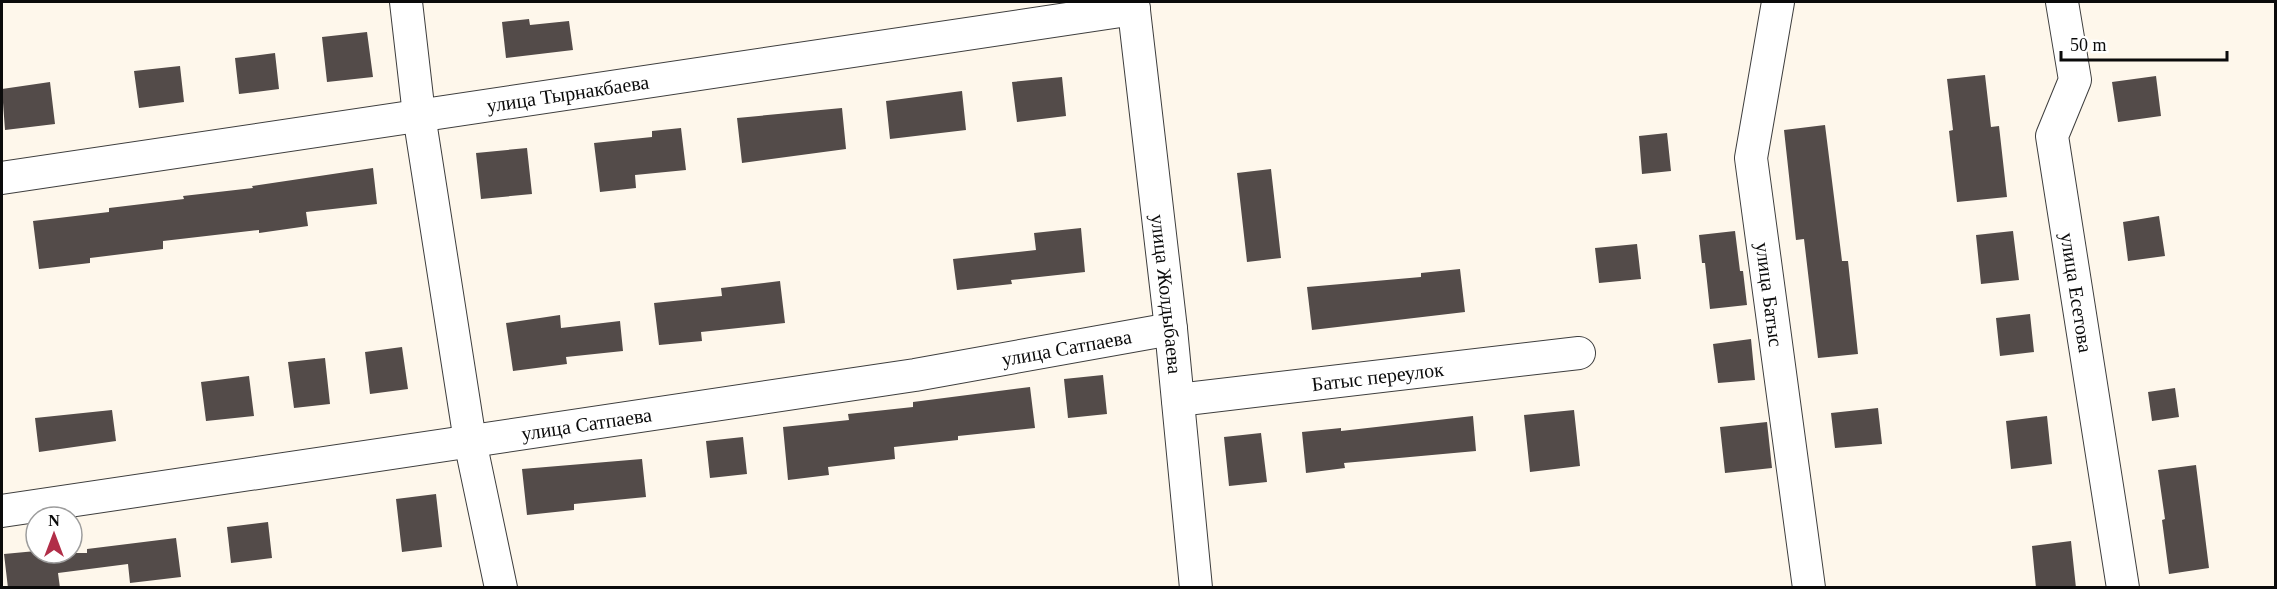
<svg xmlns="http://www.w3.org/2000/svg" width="2277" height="589" viewBox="0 0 2277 589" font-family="Georgia,serif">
  <rect width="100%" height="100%" fill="#fef7eb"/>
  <!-- building -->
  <path fill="#534b49" d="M 529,19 L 530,25 L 569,21 L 573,50 L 506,58 L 502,22 Z
    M 367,32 L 373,77 L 327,82 L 322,37 Z
    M 275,53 L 279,89 L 239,94 L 235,58 Z
    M 180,66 L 184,102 L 139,108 L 134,71 Z
    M 1985,75 L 1991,127 L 1999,126 L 2007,197 L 1957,202 L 1949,131 L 1953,130 L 1947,79 Z
    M 2156,76 L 2161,116 L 2118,122 L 2112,82 Z
    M 1062,77 L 1066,116 L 1017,122 L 1012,82 Z
    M 50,82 L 55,124 L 5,130 L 2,89 Z
    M 962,91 L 966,130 L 890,139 L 886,101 Z
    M 842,108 L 846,149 L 742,163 L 737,118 Z
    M 1825,125 L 1842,261 L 1848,261 L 1858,354 L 1818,358 L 1804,239 L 1796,240 L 1784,130 Z
    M 681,128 L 686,170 L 635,175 L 636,188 L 600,192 L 594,143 L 652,137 L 652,131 Z
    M 1667,133 L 1671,171 L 1642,174 L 1639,136 Z
    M 527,148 L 532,194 L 481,199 L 476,153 Z
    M 373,168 L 377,204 L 306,212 L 308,226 L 259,233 L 259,230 L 163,241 L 163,249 L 90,258 L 90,263 L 39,269 L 33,221 L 109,212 L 109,208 L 184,199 L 183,196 L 253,188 L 252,186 Z
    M 1271,169 L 1281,258 L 1247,262 L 1237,173 Z
    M 2159,216 L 2165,256 L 2128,261 L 2123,222 Z
    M 1081,228 L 1085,272 L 1011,280 L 1012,284 L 957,290 L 953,259 L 1036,250 L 1034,233 Z
    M 1735,231 L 1740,271 L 1743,271 L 1747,305 L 1710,309 L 1705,263 L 1702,263 L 1699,235 Z
    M 2013,231 L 2019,280 L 1981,284 L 1976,235 Z
    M 1637,244 L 1641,279 L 1599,283 L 1595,248 Z
    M 1460,269 L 1465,312 L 1312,330 L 1307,287 L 1421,277 L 1421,273 Z
    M 780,281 L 785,323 L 701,332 L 702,341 L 659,345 L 654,303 L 722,296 L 721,288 Z
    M 2030,314 L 2034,352 L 2000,356 L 1996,318 Z
    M 560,315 L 561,328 L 620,321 L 623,351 L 566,357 L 567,364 L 513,371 L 506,323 Z
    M 1751,339 L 1755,380 L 1718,383 L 1713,344 Z
    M 402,347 L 408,389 L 370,394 L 365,352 Z
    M 325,358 L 330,404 L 294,408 L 288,362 Z
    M 1103,375 L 1107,414 L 1068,418 L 1064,379 Z
    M 249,376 L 254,416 L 206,421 L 201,382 Z
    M 1030,387 L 1035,428 L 958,436 L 958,440 L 894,447 L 895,459 L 828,467 L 829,475 L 788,480 L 783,427 L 849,420 L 848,414 L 913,407 L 913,402 Z
    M 2175,388 L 2179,417 L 2152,421 L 2148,392 Z
    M 1878,408 L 1882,444 L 1835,448 L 1831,413 Z
    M 112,410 L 116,441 L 39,452 L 35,418 Z
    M 1574,410 L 1580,466 L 1530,472 L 1524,415 Z
    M 1473,416 L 1476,451 L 1344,463 L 1345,468 L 1306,473 L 1302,432 L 1341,428 L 1341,431 Z
    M 2047,416 L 2052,464 L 2011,469 L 2006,421 Z
    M 1767,422 L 1772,468 L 1725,473 L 1720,427 Z
    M 1261,433 L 1267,482 L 1229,486 L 1224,437 Z
    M 743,437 L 747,474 L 710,478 L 706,441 Z
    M 642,459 L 646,497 L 574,504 L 574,510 L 527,515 L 522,469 Z
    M 2196,465 L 2209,568 L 2169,574 L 2162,520 L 2165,519 L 2158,470 Z
    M 436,494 L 442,547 L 402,552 L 396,499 Z
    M 268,522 L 272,558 L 231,563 L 227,527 Z
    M 176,538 L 181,577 L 130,583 L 128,564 L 58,573 L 60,588 L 8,588 L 4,554 L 36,551 L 36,553 L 87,553 L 87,549 Z
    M 2071,541 L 2076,588 L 2036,588 L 2032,546 Z"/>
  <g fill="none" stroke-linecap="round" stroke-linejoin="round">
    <!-- minor casing -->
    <g stroke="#3e3e3e" stroke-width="34">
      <g id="minor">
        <path d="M 406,2 L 419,115 L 470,441 L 501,588"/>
        <path id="s1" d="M 1133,2 L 1171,329 L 1196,588"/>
        <path id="s2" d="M 1778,2 L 1751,158 L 1809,588"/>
        <path id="s3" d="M 2062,2 L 2075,80 L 2052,136 L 2123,588"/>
        <path id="s4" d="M 2,178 L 1134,9"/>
        <path id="s5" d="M 1178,400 L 1579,353"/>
        <path id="s6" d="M 2,511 L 915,375 L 1171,329"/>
      </g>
    </g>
    <!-- minor -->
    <use href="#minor" stroke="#fff" stroke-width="32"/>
  </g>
  <g text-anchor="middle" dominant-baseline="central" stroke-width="6" stroke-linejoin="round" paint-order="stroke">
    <!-- street labels -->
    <g font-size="20" fill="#0b0b0b" stroke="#fff">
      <text stroke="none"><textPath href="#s4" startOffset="572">улица Тырнакбаева</textPath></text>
      <text stroke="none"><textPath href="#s3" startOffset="298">улица Есетова</textPath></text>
      <text stroke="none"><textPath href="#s1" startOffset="294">улица Жолдыбаева</textPath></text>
      <text stroke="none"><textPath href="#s2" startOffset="296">улица Батыс</textPath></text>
      <text stroke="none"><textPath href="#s6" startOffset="1077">улица Сатпаева</textPath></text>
      <text stroke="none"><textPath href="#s5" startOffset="201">Батыс переулок</textPath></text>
      <text stroke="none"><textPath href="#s6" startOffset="591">улица Сатпаева</textPath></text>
    </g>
  </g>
  <!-- border -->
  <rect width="2277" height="589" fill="none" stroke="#0b0b0b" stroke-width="6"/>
  <!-- north arrow -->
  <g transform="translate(54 535)"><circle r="28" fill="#ffffff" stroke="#9d9d9d" stroke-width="1.5"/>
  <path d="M0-4.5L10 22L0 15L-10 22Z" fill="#b12e48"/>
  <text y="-9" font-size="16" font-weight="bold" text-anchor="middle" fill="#0b0b0b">N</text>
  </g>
  <!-- scale -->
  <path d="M2061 51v9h166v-9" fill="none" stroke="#0b0b0b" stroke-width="3"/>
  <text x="2070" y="51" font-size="18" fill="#0b0b0b" stroke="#ffffff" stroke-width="4.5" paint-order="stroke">50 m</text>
</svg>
